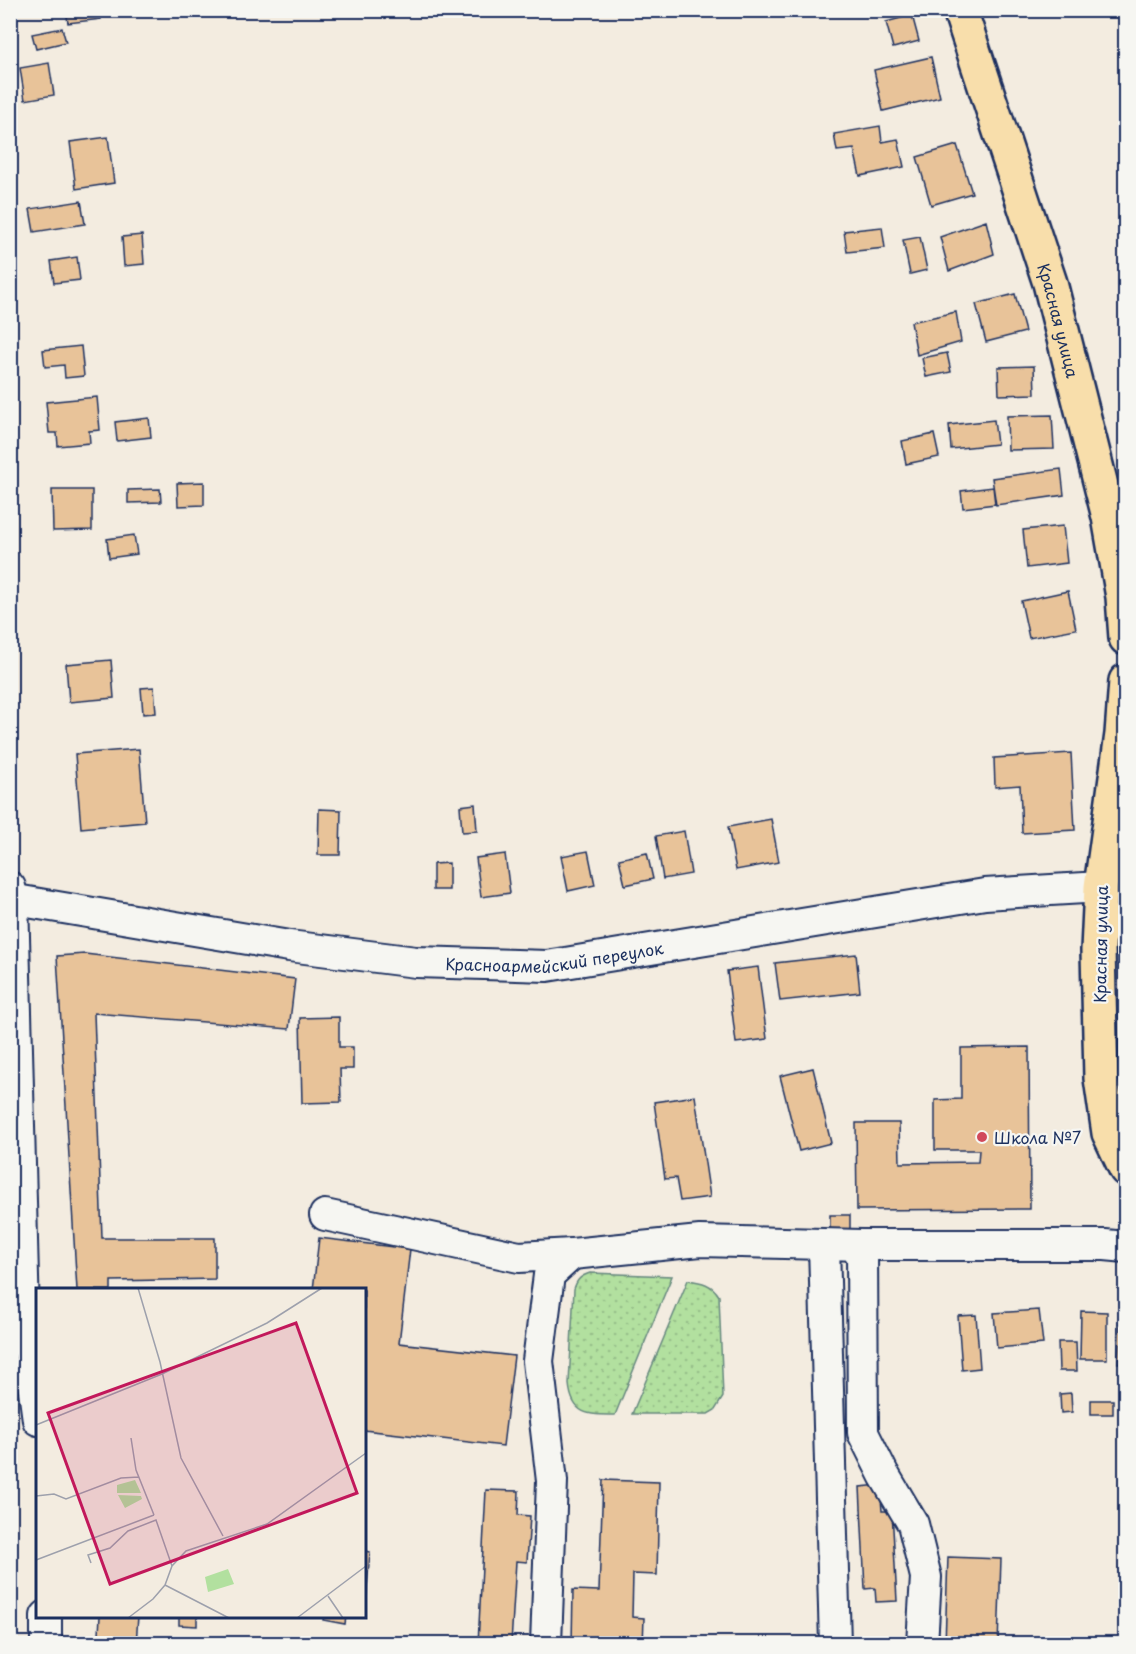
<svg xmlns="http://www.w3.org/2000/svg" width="1136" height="1654" viewBox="0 0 1136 1654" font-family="'Playpen Sans',sans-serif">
  <defs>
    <pattern id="green-dots" width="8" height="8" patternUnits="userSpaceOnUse" patternTransform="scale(1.5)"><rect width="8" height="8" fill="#b2e09f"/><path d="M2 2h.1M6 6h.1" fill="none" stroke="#98c08b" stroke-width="1.8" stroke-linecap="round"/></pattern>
  </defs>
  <rect width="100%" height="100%" fill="#f3ece0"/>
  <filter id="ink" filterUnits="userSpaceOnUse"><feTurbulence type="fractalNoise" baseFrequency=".0167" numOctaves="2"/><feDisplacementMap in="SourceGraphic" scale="12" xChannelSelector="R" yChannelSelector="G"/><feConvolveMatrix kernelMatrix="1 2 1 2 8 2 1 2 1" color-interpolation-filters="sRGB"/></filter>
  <g filter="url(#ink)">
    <!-- green -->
    <path fill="url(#green-dots)" stroke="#66887e" stroke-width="1.5" d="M 590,1273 L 672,1276 L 615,1415 C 587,1415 572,1415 569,1384 L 574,1289 C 577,1279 581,1276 590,1273 Z
      M 688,1280 C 702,1282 712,1284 719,1296 L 723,1397 L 715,1410 L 708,1414 L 632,1414 Z"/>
    <!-- building -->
    <path fill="#e8c399" stroke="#1b2f5e" stroke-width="1.5" d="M 66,10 L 100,10 L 101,19 L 68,23 Z
      M 912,15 L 919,41 L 893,48 L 886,22 Z
      M 62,28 L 66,42 L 36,49 L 32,34 Z
      M 931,57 L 940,97 L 883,111 L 874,70 Z
      M 49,63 L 54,95 L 25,100 L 20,68 Z
      M 880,126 L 882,142 L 898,139 L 904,167 L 860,176 L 854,149 L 837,151 L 834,134 Z
      M 108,137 L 114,183 L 76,189 L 70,142 Z
      M 957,145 L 972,193 L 931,205 L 917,157 Z
      M 81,201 L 85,224 L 34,232 L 30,209 Z
      M 986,221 L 994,254 L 949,271 L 940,237 Z
      M 882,227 L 885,248 L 847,252 L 844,231 Z
      M 142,235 L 144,264 L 124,266 L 122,237 Z
      M 920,237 L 927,270 L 910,274 L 903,240 Z
      M 77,257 L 80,280 L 54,283 L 51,261 Z
      M 1015,294 L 1025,332 L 986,342 L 976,304 Z
      M 956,312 L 961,342 L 917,355 L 911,322 Z
      M 81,346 L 84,376 L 65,378 L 64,365 L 45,367 L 43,350 Z
      M 947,353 L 951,372 L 926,377 L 922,358 Z
      M 1034,366 L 1035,394 L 999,395 L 998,367 Z
      M 97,397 L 100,430 L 89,431 L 90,443 L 58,446 L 57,433 L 49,433 L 46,402 Z
      M 1052,415 L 1054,449 L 1008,450 L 1007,416 Z
      M 149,418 L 151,437 L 117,441 L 115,422 Z
      M 994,420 L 997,444 L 951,449 L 949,425 Z
      M 934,434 L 939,457 L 906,464 L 902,441 Z
      M 1061,469 L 1064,495 L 996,505 L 992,478 Z
      M 204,482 L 204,505 L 178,506 L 177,483 Z
      M 993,487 L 995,504 L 963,508 L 961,491 Z
      M 160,489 L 161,502 L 128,503 L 128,490 Z
      M 52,490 L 92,490 L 92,530 L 53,531 Z
      M 1063,526 L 1067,563 L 1027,568 L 1023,530 Z
      M 134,535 L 137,554 L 109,558 L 107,539 Z
      M 1068,591 L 1076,629 L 1029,638 L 1021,601 Z
      M 111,660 L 114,698 L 69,702 L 66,664 Z
      M 154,687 L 156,713 L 143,714 L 141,688 Z
      M 139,749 L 145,822 L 81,828 L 75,754 Z
      M 1071,753 L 1075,830 L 1022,833 L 1020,785 L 995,787 L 994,758 Z
      M 475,804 L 477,831 L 462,832 L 460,806 Z
      M 319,809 L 341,810 L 340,855 L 318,855 Z
      M 771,819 L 779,862 L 736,870 L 728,827 Z
      M 684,831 L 691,874 L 663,879 L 656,836 Z
      M 588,851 L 595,885 L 568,891 L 561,856 Z
      M 647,853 L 653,879 L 625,885 L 619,859 Z
      M 505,854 L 510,893 L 481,897 L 476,858 Z
      M 449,863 L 449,890 L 433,890 L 433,864 Z
      M 85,954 L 295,979 L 289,1029 L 94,1013 L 102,1238 L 215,1238 L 215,1279 L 111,1281 L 111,1290 L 77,1290 L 57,956 Z
      M 856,954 L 860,992 L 780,1001 L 775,963 Z
      M 758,967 L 767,1039 L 736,1043 L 727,971 Z
      M 339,1017 L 339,1047 L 353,1047 L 353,1069 L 340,1069 L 341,1102 L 302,1103 L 300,1018 Z
      M 1029,1047 L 1030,1209 L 857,1210 L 856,1123 L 899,1123 L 900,1163 L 978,1162 L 979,1150 L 935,1150 L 935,1100 L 961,1099 L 961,1048 Z
      M 813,1068 L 831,1143 L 799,1151 L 780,1076 Z
      M 695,1096 L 710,1197 L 680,1201 L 676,1178 L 665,1179 L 654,1102 Z
      M 830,1215 L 850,1215 L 850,1238 L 830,1239 Z
      M 319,1238 L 410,1249 L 399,1343 L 514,1356 L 503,1446 L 364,1430 L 364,1290 L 313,1290 Z
      M 1039,1310 L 1043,1344 L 997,1348 L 994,1313 Z
      M 1081,1311 L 1107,1312 L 1107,1359 L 1080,1359 Z
      M 1120,1313 L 1126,1313 L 1126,1363 L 1118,1363 Z
      M 976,1315 L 980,1368 L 962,1370 L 958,1316 Z
      M 1058,1342 L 1076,1342 L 1077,1371 L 1059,1371 Z
      M 1071,1393 L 1072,1412 L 1061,1413 L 1060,1394 Z
      M 1091,1400 L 1113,1400 L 1113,1414 L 1091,1414 Z
      M 603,1480 L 659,1482 L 657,1575 L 633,1574 L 632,1617 L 644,1618 L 643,1644 L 572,1644 L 573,1590 L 599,1591 Z
      M 880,1485 L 882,1511 L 892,1511 L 897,1601 L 876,1602 L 875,1588 L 865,1589 L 860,1487 Z
      M 486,1490 L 519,1491 L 518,1515 L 530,1516 L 527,1562 L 516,1561 L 511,1644 L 478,1644 Z
      M 364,1551 L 370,1552 L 366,1600 L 364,1599 Z
      M 948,1557 L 1001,1559 L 998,1644 L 945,1644 Z
      M 100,1616 L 138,1616 L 136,1644 L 109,1644 L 109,1635 L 99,1634 Z
      M 179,1616 L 197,1616 L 197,1626 L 179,1625 Z
      M 324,1616 L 346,1616 L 345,1624 L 323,1620 Z"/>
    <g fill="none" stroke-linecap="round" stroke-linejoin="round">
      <!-- minor casing -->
      <g stroke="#1b2f5e" stroke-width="34">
        <g id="minor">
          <path d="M 10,887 L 13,899 L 24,1315 L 38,1420"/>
          <path id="s1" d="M 10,899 L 289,946 L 416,962 L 547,966 L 985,894 L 1101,887"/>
          <path d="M 325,1215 L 519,1257 L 572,1254 L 700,1241 L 862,1245"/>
          <path d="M 824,1245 L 835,1644"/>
          <path d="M 46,1644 L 46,1616"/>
          <path d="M 546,1644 L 552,1481 L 538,1361 L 549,1275 L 572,1254"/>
          <path d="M 922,1644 L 926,1577 L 913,1524 L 884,1475 L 863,1433 L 862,1245 L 1105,1245 L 1126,1247"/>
        </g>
      </g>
      <!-- major casing -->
      <g stroke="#1b2f5e" stroke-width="38">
        <g id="major">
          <path id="s2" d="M 960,10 L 1050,283 L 1109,517 L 1123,597 L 1126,638"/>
          <path d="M 1126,681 L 1122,734 L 1101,887 L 1098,950 L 1101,1078 L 1109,1133 L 1126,1169"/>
        </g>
      </g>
      <!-- minor -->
      <use href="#minor" stroke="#f6f6f2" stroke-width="30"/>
      <!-- major -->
      <use href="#major" stroke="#f8deab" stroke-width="33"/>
    </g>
  </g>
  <!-- markers -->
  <circle fill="#d1495b" stroke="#f6f6f2" stroke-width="2" cx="982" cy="1137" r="6"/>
  <g text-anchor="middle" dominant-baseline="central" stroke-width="4.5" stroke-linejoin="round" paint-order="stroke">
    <!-- street labels -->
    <g font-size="16" fill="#1b2f5e" stroke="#f6f6f2">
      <text stroke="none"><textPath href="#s2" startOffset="326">Красная улица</textPath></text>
      <text transform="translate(1100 944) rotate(-89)">Красная улица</text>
      <text stroke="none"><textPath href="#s1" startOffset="550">Красноармейский переулок</textPath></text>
    </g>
    <!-- poi labels -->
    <g font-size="16" fill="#1b2f5e" stroke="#f6f6f2" text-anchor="start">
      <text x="994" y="1137">Школа №7</text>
    </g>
  </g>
  <!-- overview -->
  <g transform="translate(36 1288)">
    <rect width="330" height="330" fill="#f3ece0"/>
    <path d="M 99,192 L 105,205 L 81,205 L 81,197 ZM 82,207 L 105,208 L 106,211 L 89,220 Z" fill="#b2e09f"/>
    <path d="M 192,281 L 198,296 L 172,304 L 169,289 Z" fill="#b2e09f"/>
    <path fill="none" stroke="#9da0ac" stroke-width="1.5" d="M 102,0 L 124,74 L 145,170 L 187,248M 0,137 L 126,86 L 231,35 L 286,0M 95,150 L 100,182 L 118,227M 0,208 L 18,206 L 30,211 L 85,190 L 103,189M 0,272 L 118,227M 55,275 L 52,267 L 74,260 L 92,243 L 120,232 L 136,278M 129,297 L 193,330M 292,308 L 307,330M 92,330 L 117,311 L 129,297 L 136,278 L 150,263 L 231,236 L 330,165M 261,330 L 330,278"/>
    <path fill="#c2185b" fill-opacity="0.15" stroke="#c2185b" stroke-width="3" d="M 260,35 L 321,205 L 74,296 L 12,125 Z"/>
    <rect width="330" height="330" fill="none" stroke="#1b2f5e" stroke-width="3"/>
  </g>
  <!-- margin -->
  <rect width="1136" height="1654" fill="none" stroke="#f6f6f2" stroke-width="36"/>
  <rect x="18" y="18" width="1100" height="1618" fill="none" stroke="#1b2f5e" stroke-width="2" filter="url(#ink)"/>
</svg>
